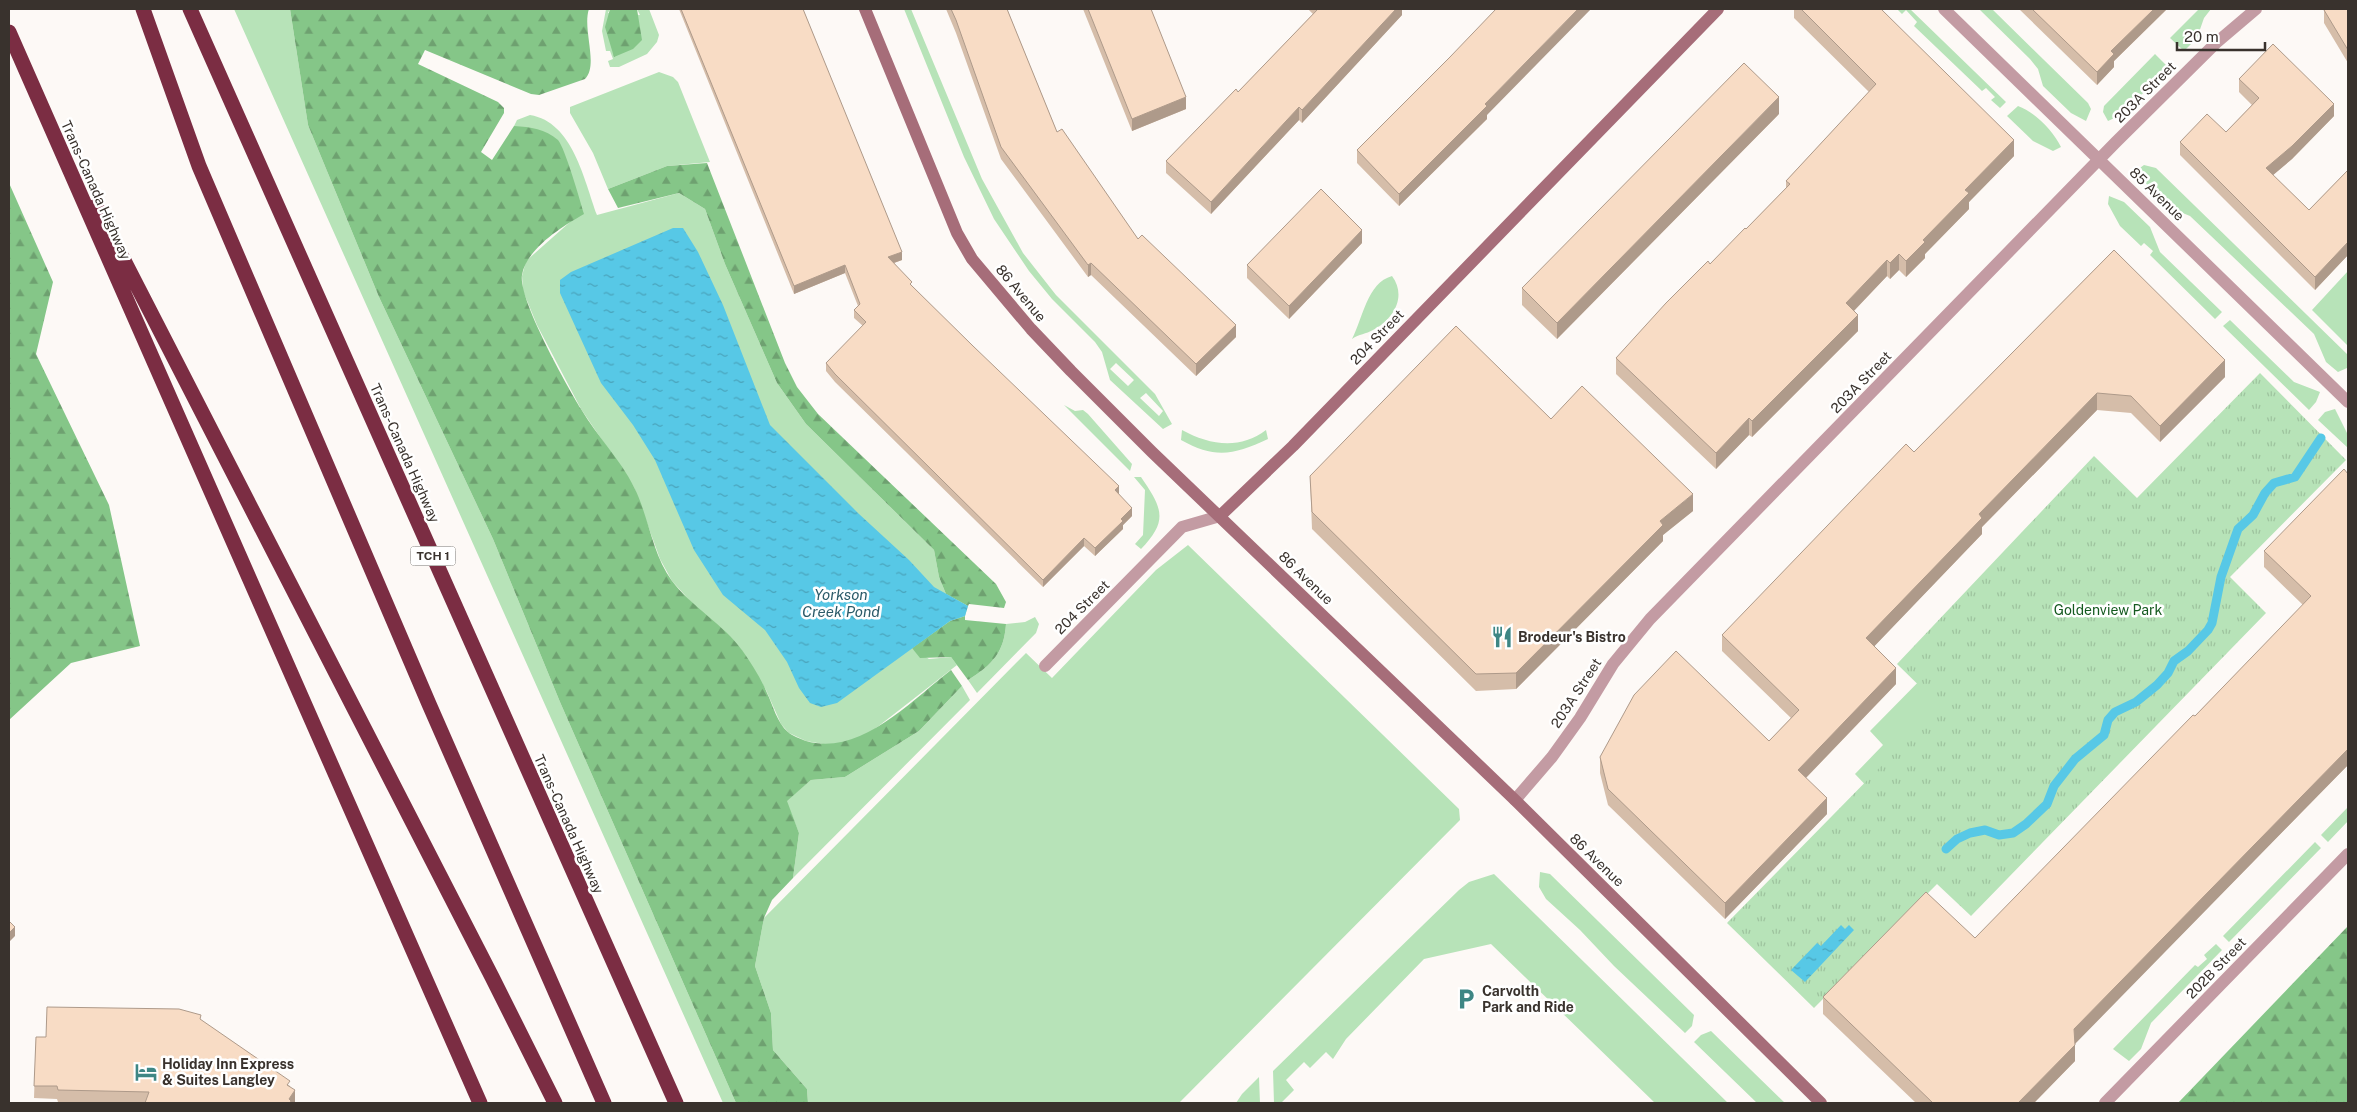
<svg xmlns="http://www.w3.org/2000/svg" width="2357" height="1112" viewBox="0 0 2357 1112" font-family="'Public Sans',sans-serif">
  <defs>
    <pattern id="forest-firs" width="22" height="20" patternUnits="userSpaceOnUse" patternTransform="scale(1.25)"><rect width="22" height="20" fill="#85c688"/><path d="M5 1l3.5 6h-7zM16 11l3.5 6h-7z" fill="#6ea170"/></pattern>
    <pattern id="park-tufts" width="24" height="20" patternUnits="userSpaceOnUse" patternTransform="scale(1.25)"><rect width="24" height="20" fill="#b7e3b8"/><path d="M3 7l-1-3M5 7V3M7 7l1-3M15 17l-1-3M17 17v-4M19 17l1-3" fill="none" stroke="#9ec39e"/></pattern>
    <pattern id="water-ripples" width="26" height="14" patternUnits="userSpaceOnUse" patternTransform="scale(1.25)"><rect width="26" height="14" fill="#57c8e6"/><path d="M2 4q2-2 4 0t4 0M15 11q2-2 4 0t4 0" fill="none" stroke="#49a3bb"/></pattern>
  </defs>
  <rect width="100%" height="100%" fill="#fdf9f6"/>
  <!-- grass -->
  <path fill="#b7e3b8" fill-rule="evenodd" d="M 234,9 L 290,9 L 308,125 L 379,297 L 493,539 L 560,702 L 736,1103 L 723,1103 Z
    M 606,9 L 610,9 L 608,13 L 640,15 L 637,9 L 649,9 L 659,35 L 657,42 L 647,54 L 619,67 L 610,67 L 608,61 L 613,59 L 610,51 L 606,51 L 602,31 Z
    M 904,9 L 911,9 L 982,179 L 1023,253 L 1056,295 L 1155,394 L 1172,424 L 1163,429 L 1110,380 L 1102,352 L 1095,342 L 1052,299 L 1029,271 L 994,219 L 964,157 ZM 1116,363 L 1134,380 L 1128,386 L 1110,369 ZM 1146,393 L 1163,411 L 1159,416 L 1140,398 Z
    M 1897,9 L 1910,9 L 2006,102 L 2000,108 L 1991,100 L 1995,97 L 1986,88 L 1982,91 L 1914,26 L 1917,22 L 1906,10 L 1902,14 Z
    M 1979,9 L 1992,9 L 2088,103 L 2091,109 L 2086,121 L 2071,113 L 2043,86 L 2038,69 L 2030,59 Z
    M 2199,9 L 2211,9 L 2204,18 L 2197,38 L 2184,51 L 2170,38 Z
    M 2155,54 L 2168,67 L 2123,114 L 2108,121 L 2103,112 L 2104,106 Z
    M 659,72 L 673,77 L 678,82 L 710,162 L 667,166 L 608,189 L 593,153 L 570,113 L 570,107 Z
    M 2018,106 C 2035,112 2053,131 2061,147 L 2053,151 L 2033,141 L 2007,116 Z
    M 530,115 C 573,122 584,180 597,215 L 679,193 L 705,209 L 725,264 L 777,383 L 806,424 L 934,550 L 939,577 L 946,594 L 968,606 L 965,616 L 950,621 L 912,648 L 929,659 L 951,657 L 957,665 L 871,732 L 851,741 L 829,745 L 806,741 L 789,733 L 781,724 L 766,690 L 741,649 L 692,603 L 672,581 L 660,559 L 634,487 L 581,409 L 537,325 L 523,291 L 522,276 L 526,261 L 570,222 L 514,126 L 517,120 Z
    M 2144,165 L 2156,168 L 2348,355 L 2347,368 L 2338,372 L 2326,362 L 2314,334 L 2190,216 L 2168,207 L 2139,176 L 2137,170 Z
    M 2109,196 L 2124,202 L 2150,227 L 2160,252 L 2222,312 L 2215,319 L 2150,255 L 2153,251 L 2144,243 L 2141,246 L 2120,226 L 2108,204 Z
    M 2348,271 L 2348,346 L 2312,310 Z
    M 1392,276 C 1407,296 1394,319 1373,330 C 1366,334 1359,334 1352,339 C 1363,318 1367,283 1392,276 Z
    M 2230,320 L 2294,382 L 2320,392 L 2316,402 L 2309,410 L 2223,326 Z
    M 1064,405 L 1075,411 L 1083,410 L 1088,414 L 1132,464 L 1130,471 Z
    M 2335,409 L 2348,435 L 2348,448 L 2318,420 L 2325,412 Z
    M 1182,430 C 1209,445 1240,450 1266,430 L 1268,439 C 1234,455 1215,459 1181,440 Z
    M 1134,477 L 1141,477 C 1162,508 1169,520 1141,549 L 1135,544 L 1143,535 L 1145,490 Z
    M 1188,545 L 1459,809 L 1460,820 L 1179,1103 L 808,1103 L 807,1089 L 773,1050 L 771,1013 L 755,966 L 764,918 L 1026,653 L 1052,678 L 1156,570 Z
    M 1035,617 L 1039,624 L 1036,633 L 977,693 L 968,680 C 992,665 1004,653 1006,624 L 1025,622 Z
    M 1933,667 L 1956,696 L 1876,796 L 1855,774 L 1883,745 L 1870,731 Z
    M 962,686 L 970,700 L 793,878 L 799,833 L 786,801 L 811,780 L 845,777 L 919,731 Z
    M 2348,807 L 2348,821 L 2328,842 L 2321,835 Z
    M 2315,842 L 2321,848 L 2229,942 L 2223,936 Z
    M 1540,872 L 1550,874 L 1694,1015 L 1692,1026 L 1685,1033 L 1614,966 L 1580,930 L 1546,899 L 1539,887 Z
    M 1494,874 L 1728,1103 L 1655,1103 L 1491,944 L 1424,959 L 1346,1039 L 1333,1059 L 1326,1052 L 1310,1068 L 1304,1062 L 1286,1080 L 1294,1090 L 1281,1103 L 1274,1103 L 1273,1071 L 1459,890 L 1469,882 Z
    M 2216,944 L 2222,950 L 2151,1023 L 2141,1049 L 2129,1061 L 2113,1049 L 2195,965 L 2198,967 L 2207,959 L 2204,955 Z
    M 1711,1031 L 1785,1103 L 1757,1103 L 1694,1042 L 1701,1035 Z
    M 1259,1077 L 1260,1103 L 1236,1103 L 1242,1094 Z"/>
  <!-- forest -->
  <path fill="url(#forest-firs)" d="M 290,9 L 589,9 C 582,29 599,65 585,79 L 539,95 L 531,94 L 425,50 L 418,64 L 498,102 L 504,108 L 504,113 L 481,152 L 492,160 L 514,126 C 531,127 545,129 558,140 C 565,148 580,200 584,214 C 563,226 526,249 522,275 C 518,299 567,386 581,409 C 597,436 620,459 634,487 C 649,517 652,554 672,581 C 692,607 724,625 742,650 C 751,663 761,678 767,693 C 773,705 777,723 788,732 C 792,736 801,739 806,741 C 860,757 912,700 951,670 L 962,686 L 919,731 L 845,777 L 811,780 L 787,801 L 799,833 L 793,878 L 772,900 L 764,918 L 755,966 L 771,1013 L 773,1050 L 807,1089 L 808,1103 L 736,1103 L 560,702 L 493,539 L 379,297 L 308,125 Z
    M 610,9 L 637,9 L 642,40 L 633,49 L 614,57 L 605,27 Z
    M 707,163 L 785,363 L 797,387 L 818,414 L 996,584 L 1006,602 L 1004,608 L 969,604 L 968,606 L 946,594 L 939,577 L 934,550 L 806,424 L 777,383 L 725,264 L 705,209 L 679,193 L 618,208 L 608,189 L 667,166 Z
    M 9,183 L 53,282 L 36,354 L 109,505 L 140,646 L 71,663 L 9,720 Z
    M 965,616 L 965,620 L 1006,624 C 1004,653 992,665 968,680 L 951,657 L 920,658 L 912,648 L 950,621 Z
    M 2348,926 L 2348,1103 L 2178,1103 Z"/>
  <!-- park -->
  <path fill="url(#park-tufts)" d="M 2260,373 L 2346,460 L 2230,577 L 2266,613 L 1971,916 L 1937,884 L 1814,1008 L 1727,923 L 1940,706 L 1897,664 L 2094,456 L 2137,498 Z"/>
  <!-- water -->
  <path fill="url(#water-ripples)" d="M 673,228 L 683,228 L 698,252 L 723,305 L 770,425 L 859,514 L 909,560 L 934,587 L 968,606 L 965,616 L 950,621 L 837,703 L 821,707 L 810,703 L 799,688 L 787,662 L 765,630 L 723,595 L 694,550 L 655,460 L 633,425 L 601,383 L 560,293 L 560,280 L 571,272 Z
    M 1841,925 L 1845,929 L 1849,925 L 1854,930 L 1805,982 L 1791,970 L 1817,943 L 1821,946 Z"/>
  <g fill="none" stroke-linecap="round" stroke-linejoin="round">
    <!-- stream -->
    <path stroke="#57c8e6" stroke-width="9" d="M 1946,849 L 1957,839 L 1970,833 L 1985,830 L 1999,835 L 2013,833 L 2026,824 L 2047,804 L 2054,786 L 2075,759 L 2104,735 L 2108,720 L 2115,712 L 2136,702 L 2157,685 L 2168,673 L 2174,661 L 2188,651 L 2208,630 L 2212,623 L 2221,577 L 2238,529 L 2253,515 L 2265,493 L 2274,483 L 2295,477 L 2321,438"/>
    <!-- street -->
    <path stroke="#c39ba3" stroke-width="12" d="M 1944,9 L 2348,402
      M 1045,666 L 1182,527 L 1220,516
      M 1515,800 L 1552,757 L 1580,718 L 1613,664 L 1650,619 L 2116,142 L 2216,43 L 2256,9
      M 2105,1103 L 2348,854"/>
    <!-- secondary -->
    <path stroke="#a66d79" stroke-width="12" d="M 865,9 L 957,233 L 972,259 L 1031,329 L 1071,371 L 1152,452 L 1515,800 L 1821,1103
      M 1220,516 L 1293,446 L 1718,9"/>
    <!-- highway -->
    <path stroke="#7b2d43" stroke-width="15" d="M 143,9 L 199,166 L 429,704 L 604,1103
      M 190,9 L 676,1103
      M 9,32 L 480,1103
      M 96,206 L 492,977 L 555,1103"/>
  </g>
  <!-- wall -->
  <path fill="#d5bda9" d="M 679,9 L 803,9 L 902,260 L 894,263 L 912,286 L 1119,494 L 1132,516 L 1123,525 L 1123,529 L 1095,556 L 1084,546 L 1043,587 L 835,382 L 826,371 L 826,363 L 863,326 L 854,318 L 854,310 L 858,306 L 845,273 L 794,294 Z
    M 946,9 L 1007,9 L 1057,132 L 1138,239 L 1236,337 L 1196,376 L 1091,275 L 1088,277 L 1001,159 L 956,33 Z
    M 1083,9 L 1151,9 L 1186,109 L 1132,131 Z
    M 1308,9 L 1402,9 L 1402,15 L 1302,123 L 1299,120 L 1211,214 L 1166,173 L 1166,161 L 1238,92 L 1313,14 Z
    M 1794,9 L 1881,9 L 2014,156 L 1969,202 L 1969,209 L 1925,254 L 1925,258 L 1906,277 L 1899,270 L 1890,279 L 1887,276 L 1854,311 L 1858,331 L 1752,437 L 1749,435 L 1716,469 L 1616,374 L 1616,358 L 1710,264 L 1746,229 L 1786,188 L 1786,181 L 1869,92 L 1794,18 Z
    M 2019,9 L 2167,9 L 2114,61 L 2114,67 L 2097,85 Z
    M 2348,9 L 2348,63 L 2324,23 L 2324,10 Z
    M 1450,57 L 1487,115 L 1487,119 L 1399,206 L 1357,163 L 1357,150 Z
    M 2239,79 L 2334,116 L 2292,159 L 2273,175 L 2309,210 L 2348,170 L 2348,255 L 2315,290 L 2180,155 L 2180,142 L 2226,132 L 2252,105 L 2239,92 Z
    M 1779,114 L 1557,339 L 1522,305 L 1522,288 Z
    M 1362,243 L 1289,319 L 1247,278 L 1247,265 Z
    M 2114,250 L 2225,377 L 2160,442 L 2131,413 L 2097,410 L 1982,527 L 1982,534 L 1874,646 L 1896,684 L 1806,778 L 1827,814 L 1725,919 L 1608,805 L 1600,773 L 1600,757 L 1769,741 L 1791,718 L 1722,651 L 1722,635 L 1914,452 Z
    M 1551,419 L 1693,511 L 1663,535 L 1663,541 L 1516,689 L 1476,691 L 1312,529 L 1310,476 Z
    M 2348,474 L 2348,765 L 2075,1043 L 2075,1061 L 2034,1103 L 1916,1103 L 1823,1014 L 1823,997 L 1975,938 L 2195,716 L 2303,605 L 2264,567 L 2264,551 Z
    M 201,1020 L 290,1086 L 295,1103 L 99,1103 L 58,1102 L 57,1099 L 34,1098 L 36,1037 L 46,1037 Z"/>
  <!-- shaded-wall -->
  <path fill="#ae9a8a" d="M 1396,9 L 1402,9 L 1402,15 L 1302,123 L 1302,110 Z
    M 1578,9 L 1591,9 L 1487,115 L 1487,119 L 1399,206 L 1399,194 L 1485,104 Z
    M 2154,9 L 2167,9 L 2114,61 L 2114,67 L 2097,85 L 2097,72 L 2111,51 Z
    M 1186,97 L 1186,109 L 1132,131 L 1132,119 Z
    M 1779,97 L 1779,114 L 1557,339 L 1557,323 Z
    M 2334,104 L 2334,116 L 2292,159 L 2266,181 L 2266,168 Z
    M 1299,107 L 1299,120 L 1211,214 L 1211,202 Z
    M 2014,140 L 2014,156 L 1969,202 L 1969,209 L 1925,254 L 1925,258 L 1906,277 L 1906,261 L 1965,190 Z
    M 1362,230 L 1362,243 L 1289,319 L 1289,306 Z
    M 2348,242 L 2348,255 L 2315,290 L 2315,277 Z
    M 902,252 L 902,260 L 888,265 L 888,257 Z
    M 1899,254 L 1899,270 L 1890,279 L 1890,263 Z
    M 1887,260 L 1887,276 L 1846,319 L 1846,303 Z
    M 1091,263 L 1091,275 L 1088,277 L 1088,265 Z
    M 845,265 L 845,273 L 794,294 L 794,286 Z
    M 1858,315 L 1858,331 L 1752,437 L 1752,421 Z
    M 1236,325 L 1236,337 L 1196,376 L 1196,364 Z
    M 2225,360 L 2225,377 L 2160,442 L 2160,426 Z
    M 2097,393 L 2097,410 L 1982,527 L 1982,534 L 1866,655 L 1866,638 L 1979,514 Z
    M 1749,418 L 1749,435 L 1716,469 L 1716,453 Z
    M 1119,486 L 1119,494 L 1115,498 L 1115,490 Z
    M 1693,494 L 1693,511 L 1663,535 L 1663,541 L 1516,689 L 1516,673 L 1660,521 Z
    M 1132,508 L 1132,516 L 1123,525 L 1123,529 L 1095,556 L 1095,548 L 1121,519 Z
    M 1084,538 L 1084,546 L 1043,587 L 1043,580 Z
    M 1896,668 L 1896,684 L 1798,786 L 1798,770 Z
    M 2348,749 L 2348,765 L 2074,1045 L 2074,1029 Z
    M 1827,798 L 1827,814 L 1725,919 L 1725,903 Z
    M 15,927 L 15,936 L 9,942 L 9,933 Z
    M 2075,1045 L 2075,1061 L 2034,1103 L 2018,1103 Z
    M 295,1090 L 295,1103 L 289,1103 L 289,1099 Z"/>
  <!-- building -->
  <path fill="#f8dcc5" stroke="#ae9a8a" d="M 681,9 L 803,9 L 902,252 L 888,257 L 912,282 L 910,284 L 973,346 L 1119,486 L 1115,490 L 1132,508 L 1121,519 L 1123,521 L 1095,548 L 1084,538 L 1043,580 L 835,374 L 826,363 L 866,322 L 854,310 L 860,304 L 845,265 L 794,286 Z
    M 951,9 L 1007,9 L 1057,132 L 1062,129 L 1138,239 L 1142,235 L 1236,325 L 1196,364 L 1091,263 L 1088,265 L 1001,147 L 956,20 Z
    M 1088,9 L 1151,9 L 1186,97 L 1132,119 Z
    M 1318,9 L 1396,9 L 1302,110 L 1299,107 L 1211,202 L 1166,161 L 1236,89 L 1238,92 Z
    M 1496,9 L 1578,9 L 1485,104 L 1487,106 L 1399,194 L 1357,150 L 1450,57 Z
    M 1801,9 L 1881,9 L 2014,140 L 1965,190 L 1969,193 L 1923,240 L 1925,242 L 1906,261 L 1899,254 L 1890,263 L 1887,260 L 1846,303 L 1858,315 L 1752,421 L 1749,418 L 1716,453 L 1616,358 L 1666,303 L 1708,261 L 1710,264 L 1745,228 L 1746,229 L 1790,184 L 1786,181 L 1876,84 Z
    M 2032,9 L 2154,9 L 2111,51 L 2114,54 L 2097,72 Z
    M 2326,9 L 2348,9 L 2348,50 L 2324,10 Z
    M 2273,44 L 2334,104 L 2292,146 L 2266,168 L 2309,210 L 2348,170 L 2348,242 L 2315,277 L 2180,142 L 2207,114 L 2226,132 L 2259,98 L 2239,79 Z
    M 1744,63 L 1779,97 L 1557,323 L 1522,288 Z
    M 1321,189 L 1362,230 L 1289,306 L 1247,265 Z
    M 2114,250 L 2225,360 L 2160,426 L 2131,396 L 2097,393 L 1979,514 L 1982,518 L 1866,638 L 1896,668 L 1798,770 L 1827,798 L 1725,903 L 1608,789 L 1600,757 L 1634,695 L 1676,651 L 1769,741 L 1799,710 L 1722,635 L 1906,444 L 1914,452 Z
    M 1456,326 L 1551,419 L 1582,386 L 1693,494 L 1660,521 L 1663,525 L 1516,673 L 1476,674 L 1312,512 L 1310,476 Z
    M 2344,469 L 2348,474 L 2348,749 L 2074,1029 L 2075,1045 L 2018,1103 L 1933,1103 L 1823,997 L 1926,892 L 1975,938 L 2193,715 L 2195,716 L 2311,596 L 2264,551 Z
    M 9,921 L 15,927 L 9,933 Z
    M 47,1007 L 179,1009 L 201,1015 L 200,1019 L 290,1081 L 287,1085 L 295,1090 L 289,1099 L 291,1101 L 290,1103 L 145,1103 L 149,1092 L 58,1090 L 57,1086 L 34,1086 L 36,1037 L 46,1037 Z"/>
  <!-- icons -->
  <defs>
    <g id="restaurant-bare" transform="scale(1.725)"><path d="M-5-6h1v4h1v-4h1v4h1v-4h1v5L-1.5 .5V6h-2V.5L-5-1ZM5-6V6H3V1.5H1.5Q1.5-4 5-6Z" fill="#3e8684" stroke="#fff" stroke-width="2.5" paint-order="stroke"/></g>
    <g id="parking-bare" transform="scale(1.725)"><path d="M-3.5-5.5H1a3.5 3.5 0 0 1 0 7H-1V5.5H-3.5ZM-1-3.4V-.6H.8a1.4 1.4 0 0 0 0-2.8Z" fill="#3e8684" stroke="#fff" stroke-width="2.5" paint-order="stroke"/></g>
    <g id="hotel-bare" transform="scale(1.725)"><path d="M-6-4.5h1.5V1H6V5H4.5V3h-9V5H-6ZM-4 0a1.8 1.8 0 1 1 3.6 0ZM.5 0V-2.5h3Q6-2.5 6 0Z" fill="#3e8684" stroke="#fff" stroke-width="2.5" paint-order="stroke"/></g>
  </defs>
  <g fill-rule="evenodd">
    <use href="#restaurant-bare" x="1502" y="637"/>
    <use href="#parking-bare" x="1466" y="999"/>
    <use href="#hotel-bare" x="146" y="1072"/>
  </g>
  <g text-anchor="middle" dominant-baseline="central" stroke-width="5" stroke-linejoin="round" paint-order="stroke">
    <!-- shield labels -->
    <rect fill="#fff" stroke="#74706c" stroke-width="1" x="410.5" y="546.5" width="45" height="19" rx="4"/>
    <g font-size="12" font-weight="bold" fill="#39322d">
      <text x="433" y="556">TCH 1</text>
    </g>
    <!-- street labels -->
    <g font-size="14" fill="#39322d" stroke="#fff">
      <text transform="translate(2145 92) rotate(-45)">203A Street</text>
      <text transform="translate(96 190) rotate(66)">Trans-Canada Highway</text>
      <text transform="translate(2157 194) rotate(44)">85 Avenue</text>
      <text transform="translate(1021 293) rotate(50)">86 Avenue</text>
      <text transform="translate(1377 337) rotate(-46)">204 Street</text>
      <text transform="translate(1861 382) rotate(-46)">203A Street</text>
      <text transform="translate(405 453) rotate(66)">Trans-Canada Highway</text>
      <text transform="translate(1306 578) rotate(44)">86 Avenue</text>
      <text transform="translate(1082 607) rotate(-45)">204 Street</text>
      <text transform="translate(1576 693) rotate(-57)">203A Street</text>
      <text transform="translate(569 824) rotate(66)">Trans-Canada Highway</text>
      <text transform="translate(1597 860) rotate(44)">86 Avenue</text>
      <text transform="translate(2216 968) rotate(-46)">202B Street</text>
    </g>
    <!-- park labels -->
    <g font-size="14" fill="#155a20" stroke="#fff">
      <text x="2108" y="610">Goldenview Park</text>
    </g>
    <!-- poi labels -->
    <g font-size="14" font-weight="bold" fill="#39322d" stroke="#fff" text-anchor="start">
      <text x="1518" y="637">Brodeur's Bistro</text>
      <text x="1482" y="991">Carvolth<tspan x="1482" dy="16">Park and Ride</tspan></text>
      <text x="162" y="1064">Holiday Inn Express<tspan x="162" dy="16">&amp; Suites Langley</tspan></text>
    </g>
    <!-- water labels -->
    <g font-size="15" font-style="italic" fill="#2c5b69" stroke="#fff">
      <text x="841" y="594">Yorkson<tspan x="841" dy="17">Creek Pond</tspan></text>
    </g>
  </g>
  <!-- border -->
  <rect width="2357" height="1112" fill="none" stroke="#39322d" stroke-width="20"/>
  <!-- scale -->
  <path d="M2177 42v8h88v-8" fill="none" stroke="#39322d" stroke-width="2.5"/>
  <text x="2184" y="42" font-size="15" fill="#39322d" stroke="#ffffff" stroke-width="4" paint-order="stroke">20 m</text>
</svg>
